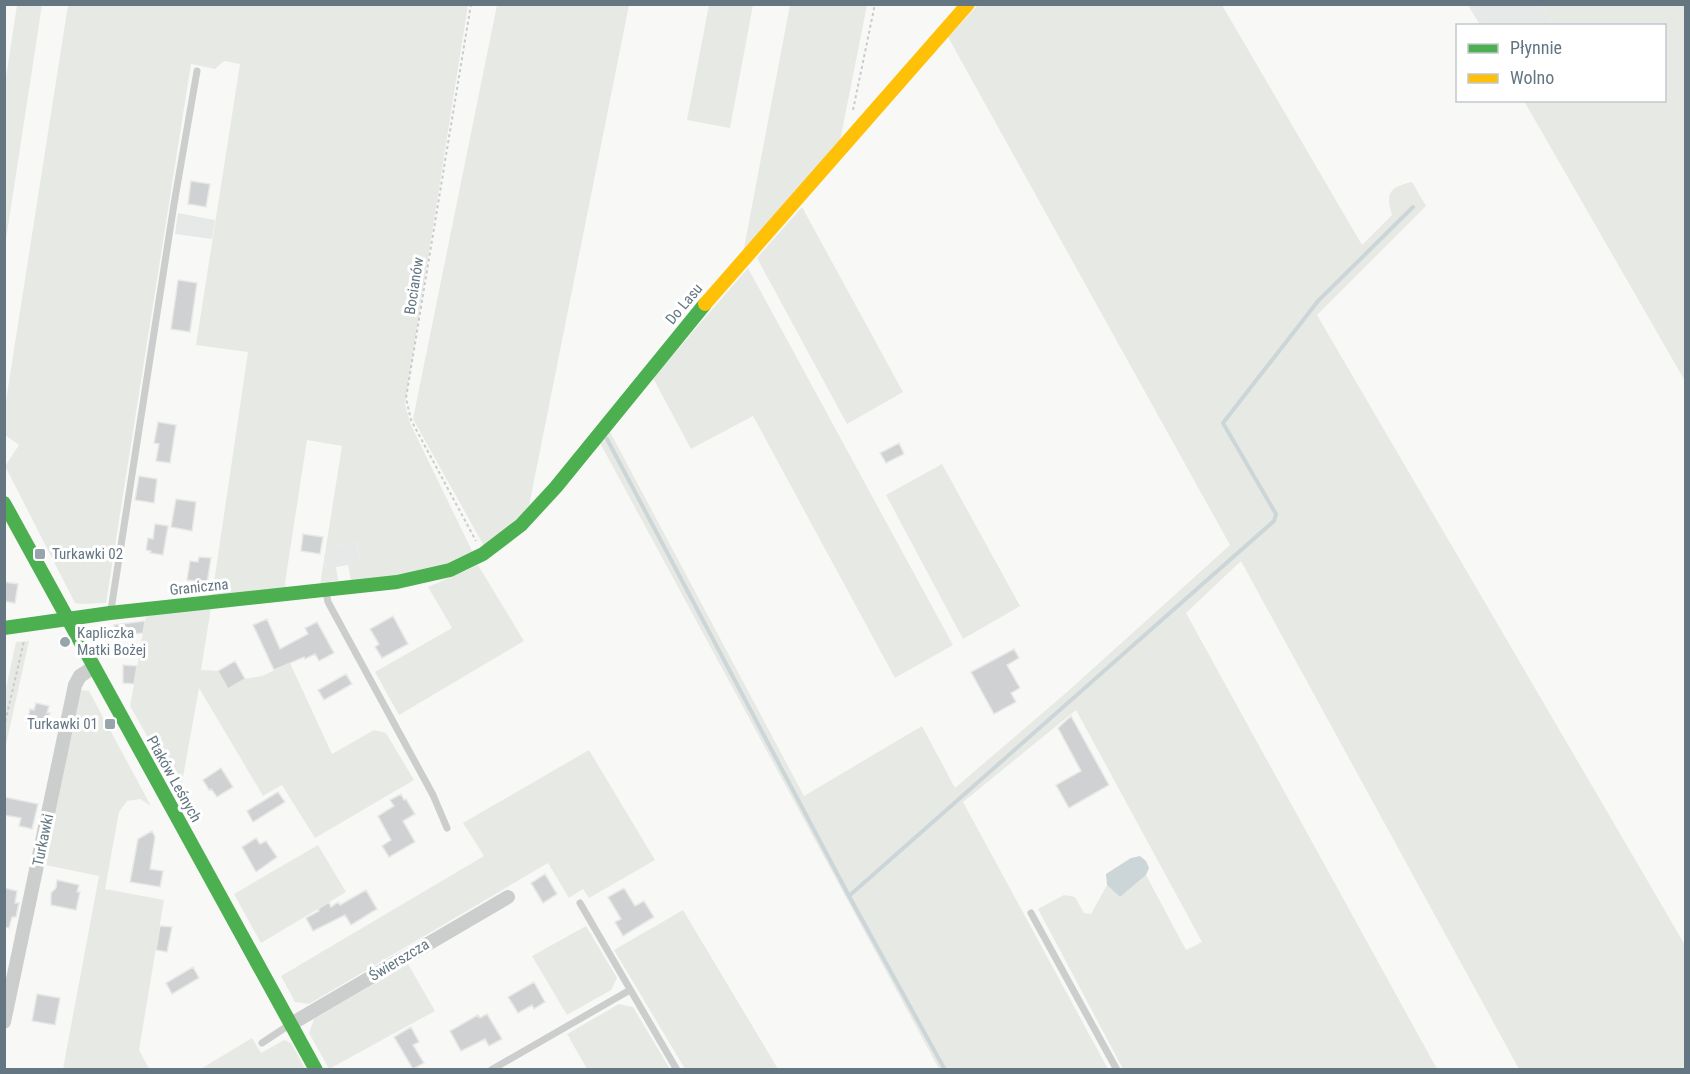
<svg xmlns="http://www.w3.org/2000/svg" width="1690" height="1074" viewBox="0 0 1690 1074" font-family="'Roboto Condensed',sans-serif">
  <rect width="100%" height="100%" fill="#f8f8f7"/>
  <!-- built -->
  <path fill="#e7e8e8" d="M 1468,5 L 1541,5 L 1553,25 L 1480,25 Z
    M 178,213 L 215,220 L 212,239 L 175,234 Z
    M 357,542 L 360,563 L 325,569 L 328,547 Z"/>
  <!-- green -->
  <path fill="#e7eae4" d="M 17,5 L 42,5 L 5,246 L 5,84 Z
    M 68,5 L 468,5 L 405,404 L 410,423 L 474,555 L 438,570 L 351,582 L 348,565 L 360,562 L 357,542 L 329,547 L 325,568 L 336,567 L 338,580 L 320,585 L 342,446 L 307,440 L 285,583 L 286,589 L 212,596 L 248,352 L 196,345 L 240,64 L 224,61 L 215,69 L 191,64 L 106,603 L 80,604 L 75,603 L 5,466 L 19,445 L 5,435 L 5,407 Z
    M 497,5 L 629,5 L 528,511 L 484,546 L 413,419 Z
    M 709,5 L 753,5 L 730,128 L 687,120 Z
    M 790,5 L 867,5 L 840,141 L 743,253 Z
    M 978,5 L 1222,5 L 1362,245 L 1392,215 C 1385,192 1390,187 1412,182 L 1426,206 L 1317,315 L 1685,945 L 1685,1069 L 1519,1069 L 1241,561 L 1186,613 L 1437,1069 L 1123,1069 L 1038,909 L 1064,895 L 1075,897 L 1084,913 L 1091,914 L 1107,885 L 1120,897 L 1146,875 L 1186,950 L 1202,942 L 1076,710 L 963,802 L 1108,1069 L 939,1069 L 600,443 L 609,430 L 804,796 L 922,726 L 955,788 L 1067,692 L 1230,545 L 948,37 Z
    M 1541,5 L 1685,5 L 1685,381 L 1524,101 L 1664,100 L 1664,26 L 1553,25 Z
    M 802,207 L 903,392 L 847,424 L 757,258 Z
    M 748,268 L 953,645 L 895,678 L 753,416 L 691,449 L 653,378 Z
    M 942,464 L 1020,606 L 963,639 L 886,495 Z
    M 478,565 L 524,641 L 399,715 L 375,672 L 452,628 L 428,587 Z
    M 211,608 L 201,670 L 218,671 L 229,689 L 245,679 L 262,676 L 290,663 L 332,754 L 374,730 L 386,733 L 414,780 L 315,838 L 282,785 L 263,796 L 199,688 L 180,794 L 130,706 L 146,616 Z
    M 29,641 L 5,749 L 5,693 L 16,642 Z
    M 80,690 L 89,691 L 151,806 L 140,799 L 127,801 L 119,812 L 105,889 L 164,900 L 139,1050 L 149,1069 L 63,1069 L 99,876 L 46,865 L 48,852 L 46,851 Z
    M 589,750 L 655,860 L 589,898 L 583,889 L 569,898 L 548,863 L 309,1004 L 295,1002 L 281,976 L 484,856 L 463,823 Z
    M 318,845 L 346,892 L 261,943 L 234,894 Z
    M 683,910 L 778,1069 L 685,1069 L 614,950 Z
    M 586,926 L 617,978 L 611,990 L 567,1015 L 532,956 Z
    M 408,964 L 435,1011 L 329,1069 L 309,1033 L 314,1019 Z
    M 619,1004 L 633,1007 L 670,1069 L 587,1069 L 567,1034 Z
    M 252,1038 L 261,1053 L 284,1040 L 291,1043 L 306,1070 L 199,1070 Z"/>
  <!-- water -->
  <path fill="#ccd5d8" d="M 1140,856 L 1146,861 L 1149,868 L 1146,875 L 1120,897 L 1107,885 L 1106,874 L 1131,858 Z"/>
  <g fill="none" stroke-linecap="round" stroke-linejoin="round">
    <!-- stream -->
    <path stroke="#ccd5d8" stroke-width="4" d="M 607,439 L 849,896 L 945,1070
      M 849,896 L 1274,521 L 1276,514 L 1223,423 L 1318,301 L 1413,207"/>
  </g>
  <!-- building -->
  <path fill="#cfd1d2" stroke="#e8e8e6" stroke-width="1.5" d="M 191,181 L 210,184 L 206,207 L 188,204 Z
    M 178,280 L 197,283 L 190,332 L 171,329 Z
    M 158,422 L 176,425 L 170,463 L 156,461 L 159,444 L 154,443 Z
    M 899,443 L 904,454 L 886,463 L 880,453 Z
    M 139,476 L 157,479 L 154,503 L 135,500 Z
    M 176,499 L 196,502 L 192,531 L 171,527 Z
    M 155,524 L 168,526 L 163,555 L 150,553 L 151,551 L 146,550 L 148,538 L 153,539 Z
    M 303,534 L 323,537 L 320,554 L 301,551 Z
    M 199,557 L 211,558 L 207,583 L 187,580 L 190,561 L 198,562 Z
    M 4,582 L 18,584 L 15,603 L 4,601 Z
    M 393,616 L 408,644 L 382,658 L 375,647 L 379,644 L 370,629 Z
    M 267,619 L 280,649 L 308,634 L 305,628 L 317,622 L 334,653 L 319,661 L 315,654 L 305,659 L 304,657 L 274,670 L 253,625 Z
    M 145,621 L 143,633 L 124,635 L 124,631 L 115,632 L 114,625 Z
    M 1014,649 L 1019,658 L 1007,665 L 1020,688 L 1011,693 L 1016,702 L 994,714 L 971,672 Z
    M 235,661 L 245,679 L 228,689 L 218,671 Z
    M 123,665 L 137,666 L 134,684 L 123,683 Z
    M 346,674 L 352,684 L 324,700 L 318,690 Z
    M 36,703 L 49,706 L 47,713 L 50,713 L 47,728 L 27,723 L 30,709 L 34,710 Z
    M 1071,716 L 1109,785 L 1069,808 L 1056,785 L 1081,771 L 1058,728 Z
    M 221,768 L 233,787 L 217,797 L 211,789 L 209,790 L 203,780 Z
    M 278,792 L 285,802 L 253,822 L 247,811 Z
    M 401,794 L 404,800 L 406,799 L 415,814 L 403,821 L 415,842 L 389,857 L 382,846 L 391,840 L 378,816 L 394,806 L 390,800 Z
    M 4,797 L 38,804 L 32,829 L 19,826 L 21,818 L 4,815 Z
    M 152,831 L 155,837 L 150,869 L 163,871 L 160,887 L 130,882 L 138,839 Z
    M 256,838 L 260,844 L 266,841 L 277,857 L 256,872 L 242,847 Z
    M 545,874 L 557,894 L 543,903 L 531,883 Z
    M 57,880 L 79,885 L 77,892 L 80,892 L 76,910 L 51,905 L 51,893 L 56,888 Z
    M 4,888 L 17,891 L 15,903 L 19,903 L 16,917 L 12,917 L 9,928 L 4,927 Z
    M 624,888 L 635,906 L 644,901 L 654,917 L 623,936 L 615,922 L 621,919 L 608,897 Z
    M 366,890 L 377,909 L 351,925 L 345,915 L 313,931 L 306,918 L 319,911 L 318,909 L 329,902 L 331,907 L 338,902 L 340,905 Z
    M 160,926 L 172,927 L 167,952 L 156,950 Z
    M 193,967 L 199,978 L 172,994 L 166,983 Z
    M 534,982 L 545,1002 L 534,1009 L 532,1005 L 518,1013 L 508,997 Z
    M 37,994 L 60,998 L 55,1025 L 32,1021 Z
    M 487,1014 L 502,1039 L 489,1046 L 485,1039 L 461,1051 L 450,1031 L 478,1015 L 480,1018 Z
    M 411,1027 L 419,1042 L 413,1045 L 424,1063 L 413,1069 L 394,1037 Z"/>
  <g fill="none" stroke-linecap="round" stroke-linejoin="round">
    <!-- path -->
    <path stroke="#c9cbcc" stroke-width="2" stroke-dasharray="3 3" stroke-linecap="butt" d="M 471,4 L 406,398 L 411,420 L 476,541
      M 853,110 L 875,4
      M 4,727 L 24,641"/>
    <!-- lane -->
    <path stroke="#cccece" stroke-width="7" d="M 326,592 L 328,602 L 433,795 L 447,828
      M 111,610 L 174,204 L 197,71
      M 580,903 L 677,1070
      M 1031,913 L 1117,1070
      M 262,1043 L 289,1025
      M 491,1070 L 630,990"/>
    <!-- street -->
    <path stroke="#cccece" stroke-width="14" d="M 4,1022 L 75,685 L 80,676 L 94,667
      M 291,1024 L 508,897"/>
    <!-- fast -->
    <path stroke="#4caf50" stroke-width="14" d="M 4,503 L 316,1070
      M 4,628 L 110,613 L 397,582 L 450,570 L 483,554 L 521,525 L 556,487 L 705,304"/>
    <!-- slow -->
    <path stroke="#ffc107" stroke-width="14" d="M 705,304 L 968,4"/>
  </g>
  <!-- markers -->
  <g fill="#97a4ab" stroke="#fff" stroke-width="2">
    <rect x="34" y="548" width="12" height="12" rx="3"/>
    <circle cx="65" cy="642" r="6"/>
    <rect x="104" y="718" width="12" height="12" rx="3"/>
  </g>
  <g text-anchor="middle" dominant-baseline="central" stroke-width="6" stroke-linejoin="round" paint-order="stroke">
    <!-- street labels -->
    <g font-size="15" fill="#637682" stroke="#fff">
      <text transform="translate(414 286) rotate(-81)">Bocianów</text>
      <text transform="translate(684 304) rotate(-50)">Do Lasu</text>
      <text transform="translate(199 587) rotate(-6)">Graniczna</text>
      <text transform="translate(174 779) rotate(61)">Ptaków Leśnych</text>
      <text transform="translate(43 840) rotate(-78)">Turkawki</text>
      <text transform="translate(399 960) rotate(-31)">Świerszcza</text>
    </g>
    <!-- poi labels -->
    <g font-size="15" fill="#637682" stroke="#fff" text-anchor="start">
      <text x="52" y="554">Turkawki 02</text>
      <text x="77" y="633">Kapliczka<tspan x="77" dy="17">Matki Bożej</tspan></text>
      <text x="98" y="724" text-anchor="end">Turkawki 01</text>
    </g>
  </g>
  <!-- border -->
  <rect width="1690" height="1074" fill="none" stroke="#637682" stroke-width="12"/>
  <!-- legend -->
  <rect x="1456" y="24" width="210" height="78" fill="#ffffff" stroke="#c1c8cd" stroke-width="1.5"/>
  <rect x="1468" y="44" width="30" height="9" fill="#4caf50" stroke="#c1c8cd" stroke-width="1.5"/>
  <text x="1510" y="54" font-size="18" fill="#637682">Płynnie</text>
  <rect x="1468" y="74" width="30" height="9" fill="#ffc107" stroke="#c1c8cd" stroke-width="1.5"/>
  <text x="1510" y="84" font-size="18" fill="#637682">Wolno</text>
</svg>
